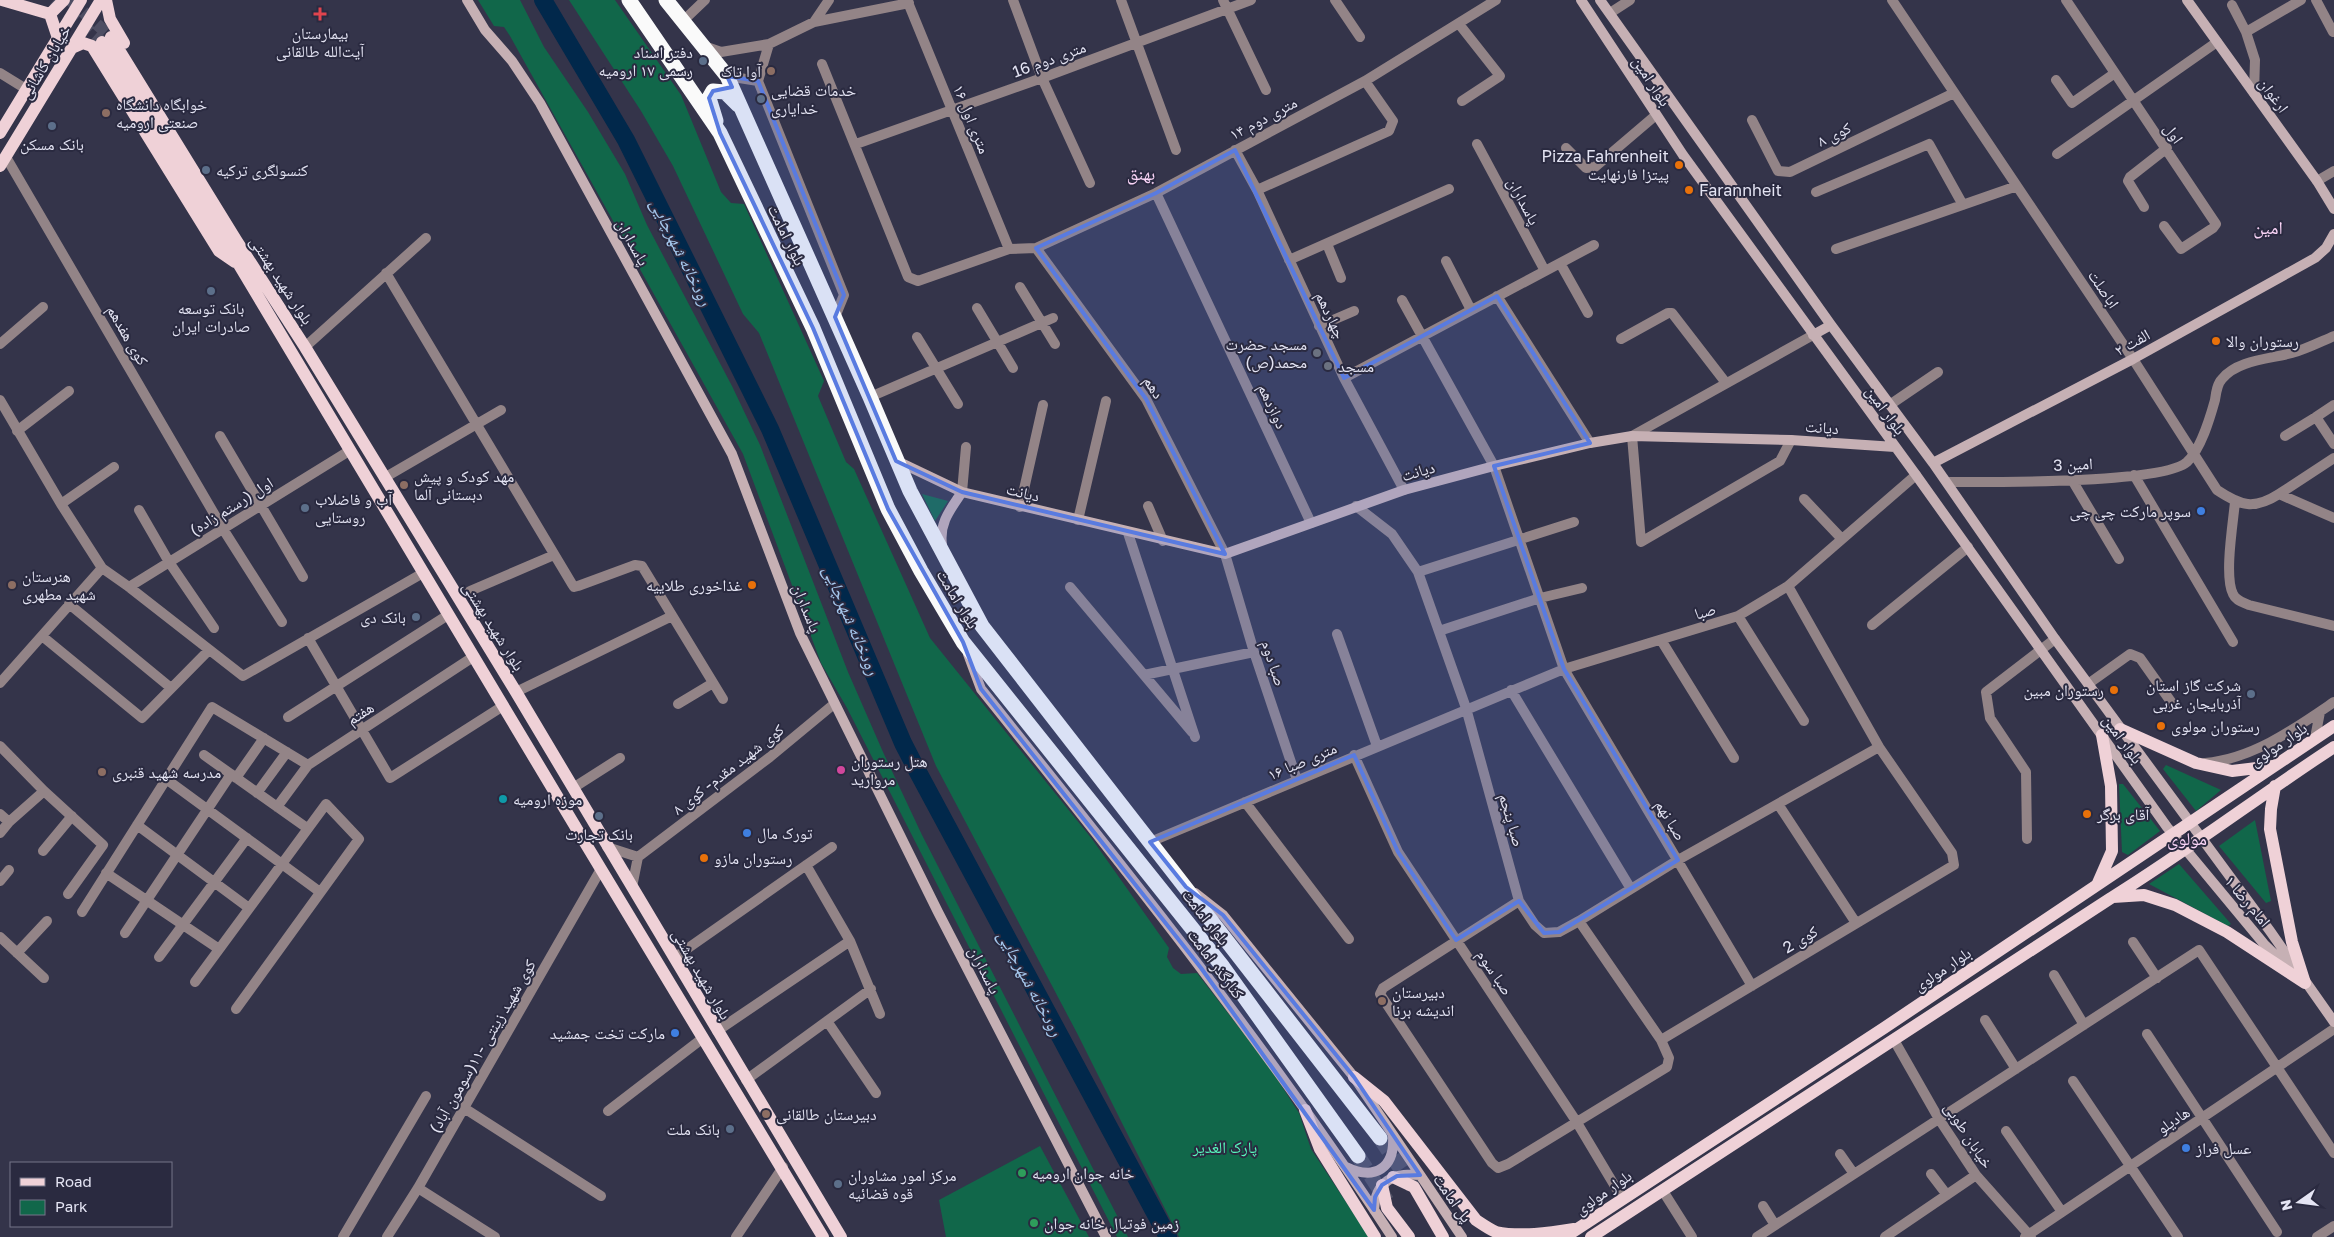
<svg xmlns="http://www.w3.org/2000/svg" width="2334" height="1237" viewBox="0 0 2334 1237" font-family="'Golos Text','Noto Naskh Arabic',sans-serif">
  <rect width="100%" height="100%" fill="#34344a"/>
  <!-- green -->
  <path fill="#11674a" d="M 478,0 L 520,0 L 544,47 L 588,112 L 625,174 L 647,225 L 732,386 L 760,445 L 848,672 L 883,752 L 922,835 L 1128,1237 L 1117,1237 L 847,708 L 821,663 L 743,454 L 510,36 L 504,27 L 494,26 Z
    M 569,0 L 615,0 L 681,95 L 721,192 L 731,203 L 744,204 L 824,381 L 818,396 L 846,462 L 854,469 L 930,638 L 1092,839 L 1169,948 L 1167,957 L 1173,968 L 1181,974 L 1197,973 L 1268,1065 L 1299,1113 L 1311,1149 L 1369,1237 L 1179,1237 L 1078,1035 L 936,766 L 759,333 L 743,314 L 673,166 L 641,111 Z
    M 922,494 L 948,501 L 935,521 Z
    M 2166,765 L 2221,790 L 2196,811 L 2163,769 Z
    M 2119,784 L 2123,784 L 2160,831 L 2128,855 L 2122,852 Z
    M 2255,820 L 2271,901 L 2266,903 L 2219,846 Z
    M 2179,864 L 2231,924 L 2228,926 L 2149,884 Z
    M 1040,1146 L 1089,1237 L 946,1237 L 939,1200 Z"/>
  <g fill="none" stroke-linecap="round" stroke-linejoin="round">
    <!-- river -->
    <path stroke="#01284b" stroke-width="18" d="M 543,0 L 626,140 L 770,429 L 903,743 L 919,774 L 1168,1237"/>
    <!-- primary-tunnel -->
    <path stroke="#4e4e63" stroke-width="12" stroke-dasharray="12 6" stroke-linecap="butt" d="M 54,0 L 102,42
      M 70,0 L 111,37"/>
    <!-- highway-tunnel -->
    <path stroke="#4e4e63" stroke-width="15" stroke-dasharray="15 8" stroke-linecap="butt" d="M 1380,1138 L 1413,1187
      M 1358,1156 L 1387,1201"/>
    <!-- street -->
    <path stroke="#938487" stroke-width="10" d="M 907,0 L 1009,249
      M 1013,0 L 1042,78 L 1090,183
      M 1121,0 L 1176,150
      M 1223,0 L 1266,90
      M 1335,0 L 1360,37
      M 1892,0 L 2133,359 L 2217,490 C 2241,506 2254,510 2279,494 L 2334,518
      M 2066,0 L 2216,224 L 2213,228 L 2181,249 L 2164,226
      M 2316,0 L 2333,32
      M 2232,5 L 2246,32 L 2255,60 L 2254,93
      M 1610,13 L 1630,0
      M 684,20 L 705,0
      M 814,22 L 909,3
      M 1459,24 L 1500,76 L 1462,101
      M 2246,32 L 2301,0
      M 704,46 L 721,52 L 769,44 L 814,22 L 829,0
      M 822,64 L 908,277 L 918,281 L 1009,249 L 1036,248 L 1156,193 L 1365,81 L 1496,0
      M 0,73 L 26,89
      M 727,76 L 758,81 L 844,295 L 835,317
      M 2056,80 L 2072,103 L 2115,73
      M 758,81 L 769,44
      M 1752,120 L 1778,171 L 1790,172 L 1954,93
      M 856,144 L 1042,78 L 1251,0
      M 1477,144 L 1545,271
      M 1566,148 L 1586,168 L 1595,167 L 1656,115
      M 1235,150 L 1257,190 L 1344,378 L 1404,490
      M 2057,154 L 2217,42
      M 6,157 L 223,529 L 282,622
      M 2317,181 L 2334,171
      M 1257,190 L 1389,131 L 1393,121 L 1365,81
      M 1816,192 L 1929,144 L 1963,205
      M 1156,193 L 1311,523
      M 2144,207 L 2128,181 L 2130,177 L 2167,148
      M 1327,244 L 1341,278
      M 1036,248 L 1146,399 L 1225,554 L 1254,652 L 1297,780
      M 1836,249 L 2017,186
      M 1289,260 L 1449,189
      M 1446,261 L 1471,310
      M 1560,263 L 1588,313
      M 386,273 L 572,584 L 574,587 L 578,586 L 635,565 L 642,566 L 723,699
      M 1020,287 L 1055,344
      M 1497,296 L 1590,443
      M 1402,300 L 1494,466 L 1564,669 L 1752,986
      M 977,308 L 1013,368
      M 1319,326 L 1354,311
      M 917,337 L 958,404
      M 1621,339 L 1668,313 L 1672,313 L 1726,383
      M 0,344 L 43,307
      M 305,347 L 426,238
      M 1344,378 L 1594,245
      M 870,397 L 1053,318
      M 0,400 L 61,504 L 102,568 L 129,587 L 243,676 L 423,573
      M 1891,404 L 1938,372
      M 2316,417 L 2334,405
      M 17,431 L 69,391
      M 220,436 L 303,577
      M 2285,436 L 2316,417 L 2334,444
      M 1791,440 L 1780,461 L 1641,542 L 1632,436 L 1813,335
      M 2134,475 L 2233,642
      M 384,478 L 501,410
      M 2072,480 L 2119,559
      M 1947,482 C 1988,482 2162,484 2187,462 C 2201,449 2210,418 2215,400 C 2216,393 2217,384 2222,379 C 2237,360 2270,359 2292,353 C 2306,349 2320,342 2334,336
      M 962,492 L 966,447
      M 2279,494 L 2334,458
      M 1804,499 L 1841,538
      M 2235,502 C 2233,523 2224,577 2233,594 C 2236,601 2243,602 2249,605 L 2334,626
      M 61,504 L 114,467
      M 1148,506 L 1163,541
      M 1356,506 L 1392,534 L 1418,572 L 1466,708 L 1519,901 L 1535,925 L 1544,933 L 1559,932 L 1579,921 L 1678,860 L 1879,747
      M 1020,507 L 1043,405
      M 139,510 L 169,562 L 214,628
      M 1078,520 L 1106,401
      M 1128,533 L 1195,737
      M 1418,572 L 1574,522
      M 129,587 L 349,451
      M 1070,587 L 1192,732
      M 470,591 L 554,555
      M 69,604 L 171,688
      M 1738,616 L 1804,721
      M 1872,625 L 1968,547
      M 1439,631 L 1540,598 L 1582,588
      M 1337,634 L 1377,746
      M 42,636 L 142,718 L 209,650
      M 308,638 L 390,778 L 503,706
      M 1661,640 L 1734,758
      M 1144,675 L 1254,652
      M 0,683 L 102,568
      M 2088,684 L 2130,654 L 2140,658 L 2174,706
      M 1511,690 L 1631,889
      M 516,692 L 672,616
      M 678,704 L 713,683
      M 288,717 L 448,615
      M 2315,738 L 2320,712
      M 0,746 L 44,791 L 103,845 L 68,894
      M 204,755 L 307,828
      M 1354,755 L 1398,852 L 1576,1121 L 1622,1198
      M 2205,763 C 2253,759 2296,728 2334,702
      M 236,778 L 264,738
      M 166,779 L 320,892
      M 573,788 L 620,758
      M 257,793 L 287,752
      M 1245,802 L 1349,939
      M 1778,804 L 1856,923
      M 277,807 L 308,765 L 473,657
      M 0,814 L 9,822
      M 137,825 L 249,908
      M 0,833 L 9,822 L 44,791
      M 2027,839 L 2026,772 L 1990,718 L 1986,692 L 2055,639
      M 1150,842 L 1564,669 L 1738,616 L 1788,586 L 1916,475
      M 607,847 L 638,857 L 632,887
      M 43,851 L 72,816
      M 638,857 L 770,757 L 834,704
      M 806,865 L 850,941 L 880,1014
      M 106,873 L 219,949
      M 0,881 L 9,870
      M 1519,901 L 1383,988 L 1380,994 L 1492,1163 L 1498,1168 L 1508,1164 L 1667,1067 L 1669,1058 L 1661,1040 L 1579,921
      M 82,912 L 212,707 L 308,765
      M 125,933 L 231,774
      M 0,937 L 44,978
      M 2133,942 L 2157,978
      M 17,953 L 47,921
      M 159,957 L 247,838
      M 674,958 L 832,847
      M 2054,975 L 2084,1025
      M 195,982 L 326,804 L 359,839 L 236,1009
      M 1985,1020 L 2016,1069
      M 827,1021 L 876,1093
      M 717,1031 L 850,941
      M 2147,1034 L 2277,1232
      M 1661,1040 L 1954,865 L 1952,853 L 1879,747 L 1788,586
      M 1894,1040 L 1939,1119 L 1976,1175 L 2031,1237
      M 746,1080 L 871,989
      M 2073,1081 L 2178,1237
      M 464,1108 L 601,1196
      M 608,1111 L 703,1038
      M 2006,1131 L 2062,1212
      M 1840,1154 L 1854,1174
      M 1931,1174 L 1947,1195
      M 418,1188 L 495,1237
      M 1663,1191 L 1692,1237
      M 1763,1206 L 1775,1225
      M 343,1237 L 426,1096
      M 387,1237 L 418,1188 L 601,869
      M 736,1237 L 783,1167
      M 1757,1237 L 2199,950 L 2334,1153
      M 1885,1237 L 1976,1175
      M 2025,1237 L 2334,1029
      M 2317,1237 L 2334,1226"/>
    <!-- secondary -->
    <path stroke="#c6b0b4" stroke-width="10" d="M 467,0 L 485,30 L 512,61 L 540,103 L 732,454 L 800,633 L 938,912 L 1106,1237
      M 1581,0 L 1683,155 L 1916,475 L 2167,827 L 2264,944 L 2290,969
      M 1600,0 L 1831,325 L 1933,463 L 2055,639 L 2270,931 L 2334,1022
      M 2187,0 L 2317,181 L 2334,209
      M 1813,335 L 1831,325
      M 897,461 L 962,492 L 1225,554 L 1404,490 L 1494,466 L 1590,443 L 1632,436 L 1791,440 L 1895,447
      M 1933,463 L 2133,359 L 2315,258 L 2326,248 L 2334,234
      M 942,545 C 939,523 950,510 962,492
      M 968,654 L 981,689 C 1124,867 1267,1046 1392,1237
      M 1195,893 L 1223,915 L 1354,1077 L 1462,1237
      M 1346,1167 C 1375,1181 1395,1168 1393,1136
      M 1374,1210 C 1375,1182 1393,1172 1420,1175"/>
    <!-- primary -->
    <path stroke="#efd1d7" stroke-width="12" d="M 2,0 L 50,14 L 58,38
      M 106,0 L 110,19 L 124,43
      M 50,14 L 64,0
      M 111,37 L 236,240 L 305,347 L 516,692 L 841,1237
      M 102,42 L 229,248 L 581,836 L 823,1237
      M 74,47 L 83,43 L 92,46 L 219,251 L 235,262
      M 0,133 L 81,0
      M 0,166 L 101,0
      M 2120,729 L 2196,763 L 2232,771 L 2273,766
      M 2275,786 L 2271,809 L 2270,829 L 2292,942 L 2305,983
      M 2098,883 L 2112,851 L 2111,786 L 2102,735
      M 2113,897 L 2144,895 L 2175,905 L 2227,932 L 2305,983
      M 1354,1077 L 1384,1101 L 1476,1220 C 1482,1224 1489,1229 1496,1232 C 1520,1237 1549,1233 1574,1229
      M 1305,1110 L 1320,1149 L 1375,1237
      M 1393,1177 L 1414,1187 L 1443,1237
      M 1382,1185 L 1387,1208 L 1409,1237
      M 1565,1237 L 1884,1028 L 2334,726
      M 1591,1237 L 2111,898 C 2187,851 2259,796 2334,747"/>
    <!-- highway -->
    <path stroke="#fafafa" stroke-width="15" d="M 629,0 L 720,133 L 813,328 L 888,509 L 921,571 L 963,642 L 1223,967 L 1358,1156
      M 666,0 L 727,76 L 870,397 L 910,491 L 982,626 L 1380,1138
      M 716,121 L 709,98 L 713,91 L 725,92 L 738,105"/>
  </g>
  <!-- marked area -->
  <path fill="#597be0" fill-opacity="0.2" stroke="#597be0" stroke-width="4" stroke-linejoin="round" d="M 727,76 L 758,81 L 844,295 L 835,317 L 896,461 L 962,492 L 1225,554 L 1146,399 L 1036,248 L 1156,193 L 1235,150 L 1344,378 L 1497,296 L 1590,443 L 1494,466 L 1564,669 L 1678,860 L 1559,932 L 1544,933 L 1519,901 L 1456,940 L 1398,852 L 1354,755 L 1150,842 L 1186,887 L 1223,915 L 1354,1077 L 1420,1175 L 1397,1176 L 1382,1185 L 1375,1197 L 1374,1210 L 1201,968 L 981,689 L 963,642 L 888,509 L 813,328 L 720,133 L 709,98 L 713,91 L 732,87 Z"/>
  <!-- markers -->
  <path fill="#e0444e" stroke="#2a2a40" stroke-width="2" d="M317.5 6.5h5v5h5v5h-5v5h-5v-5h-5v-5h5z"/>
  <g fill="#5c6f8a" stroke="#2a2a40" stroke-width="2">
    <circle cx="703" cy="61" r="5"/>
    <circle cx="761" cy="99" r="5"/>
    <circle cx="52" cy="126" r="5"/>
    <circle cx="206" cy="170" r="5"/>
    <circle cx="211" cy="291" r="5"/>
    <circle cx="305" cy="508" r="5"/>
    <circle cx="416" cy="617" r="5"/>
    <circle cx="2251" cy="694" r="5"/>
    <circle cx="599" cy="816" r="5"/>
    <circle cx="730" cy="1129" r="5"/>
    <circle cx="838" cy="1184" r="5"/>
  </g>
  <g fill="#8d6e63" stroke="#2a2a40" stroke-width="2">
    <circle cx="771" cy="71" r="5"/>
    <circle cx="106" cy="113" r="5"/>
    <circle cx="404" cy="485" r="5"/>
    <circle cx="12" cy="585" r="5"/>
    <circle cx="102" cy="772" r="5"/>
    <circle cx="1382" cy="1001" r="5"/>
    <circle cx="766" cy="1114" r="5"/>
  </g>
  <g fill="#e8710a" stroke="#2a2a40" stroke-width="2">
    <circle cx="1679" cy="165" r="5"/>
    <circle cx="1689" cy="190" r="5"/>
    <circle cx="2216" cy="341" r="5"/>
    <circle cx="752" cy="585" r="5"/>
    <circle cx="2114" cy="690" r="5"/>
    <circle cx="2161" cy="726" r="5"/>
    <circle cx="2087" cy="814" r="5"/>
    <circle cx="704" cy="858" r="5"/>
  </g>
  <g fill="#6b7280" stroke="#2a2a40" stroke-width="2">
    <circle cx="1317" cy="353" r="5"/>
    <circle cx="1328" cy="366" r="5"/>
  </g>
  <g fill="#3f7fe0" stroke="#2a2a40" stroke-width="2">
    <circle cx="2201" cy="511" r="5"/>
    <circle cx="747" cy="833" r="5"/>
    <circle cx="675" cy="1033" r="5"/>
    <circle cx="2186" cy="1148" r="5"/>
  </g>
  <circle fill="#d1479c" stroke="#2a2a40" stroke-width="2" cx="841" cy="770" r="5"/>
  <circle fill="#0f9aa8" stroke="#2a2a40" stroke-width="2" cx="503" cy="799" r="5"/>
  <g fill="#2e9e5b" stroke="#2a2a40" stroke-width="2">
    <circle cx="1022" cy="1173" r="5"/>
    <circle cx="1034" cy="1223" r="5"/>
  </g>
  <g text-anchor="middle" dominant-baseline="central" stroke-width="4" stroke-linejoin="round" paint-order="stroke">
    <!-- poi labels -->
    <g font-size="16" fill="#e4e4f3" stroke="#2a2a40" text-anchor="start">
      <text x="320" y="33" text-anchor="middle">بیمارستان<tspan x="320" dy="18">آیت‌الله طالقانی</tspan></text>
      <text x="693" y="52" text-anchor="end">دفتر اسناد<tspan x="693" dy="18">رسمی ۱۷ ارومیه</tspan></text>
      <text x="761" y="71" text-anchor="end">آوا تاک</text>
      <text x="771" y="90">خدمات قضایی<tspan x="771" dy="18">خدایاری</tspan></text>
      <text x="116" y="104">خوابگاه دانشگاه<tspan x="116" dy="18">صنعتی ارومیه</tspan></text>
      <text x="52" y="144" text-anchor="middle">بانک مسکن</text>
      <text x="1669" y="156" text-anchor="end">Pizza Fahrenheit<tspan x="1669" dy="18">پیتزا فارنهایت</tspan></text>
      <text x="216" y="170">کنسولگری ترکیه</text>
      <text x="1699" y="190">Farannheit</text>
      <text x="211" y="308" text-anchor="middle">بانک توسعه<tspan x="211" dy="18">صادرات ایران</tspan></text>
      <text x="2226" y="341">رستوران والا</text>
      <text x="1307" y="344" text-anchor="end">مسجد حضرت<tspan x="1307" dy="18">محمد(ص)</tspan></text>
      <text x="1338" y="366">مسجد</text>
      <text x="414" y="476">مهد کودک و پیش<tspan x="414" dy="18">دبستانی آلما</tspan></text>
      <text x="315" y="499">آب و فاضلاب<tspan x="315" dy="18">روستایی</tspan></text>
      <text x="2191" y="511" text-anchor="end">سوپر مارکت چی چی</text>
      <text x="22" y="576">هنرستان<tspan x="22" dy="18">شهید مطهری</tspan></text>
      <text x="742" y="585" text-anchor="end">غذاخوری طلاییه</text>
      <text x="406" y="617" text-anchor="end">بانک دی</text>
      <text x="2241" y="685" text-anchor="end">شرکت گاز استان<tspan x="2241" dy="18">آذربایجان غربی</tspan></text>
      <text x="2104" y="690" text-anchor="end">رستوران مبین</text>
      <text x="2171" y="726">رستوران مولوی</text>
      <text x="851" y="761">هتل رستوران<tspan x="851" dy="18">مروارید</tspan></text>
      <text x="112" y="772">مدرسه شهید قنبری</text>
      <text x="513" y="799">موزه ارومیه</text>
      <text x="2097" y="814">آقاى برگر</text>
      <text x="757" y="833">تورک مال</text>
      <text x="599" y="834" text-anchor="middle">بانک تجارت</text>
      <text x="714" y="858">رستوران مازو</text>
      <text x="1392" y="992">دبیرستان<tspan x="1392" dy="18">اندیشه برنا</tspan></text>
      <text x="665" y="1033" text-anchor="end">مارکت تخت جمشید</text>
      <text x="776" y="1114">دبیرستان طالقانی</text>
      <text x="720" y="1129" text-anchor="end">بانک ملت</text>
      <text x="2196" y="1148">عسل فراز</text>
      <text x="1032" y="1173">خانه جوان ارومیه</text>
      <text x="848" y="1175">مرکز امور مشاوران<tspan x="848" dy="18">قوه قضائیه</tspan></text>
      <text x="1044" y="1223">زمین فوتبال خانه جوان</text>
    </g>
    <!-- street labels -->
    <g font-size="16" fill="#e4e4f3" stroke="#2a2a40">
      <text transform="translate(1049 59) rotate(-20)">16 متری دوم</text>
      <text transform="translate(45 62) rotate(-59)">خیابان کاشانی</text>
      <text transform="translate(1652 81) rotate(57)">بلوار امین</text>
      <text transform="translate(2274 95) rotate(54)">ارغوان</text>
      <text transform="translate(1263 118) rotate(-28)">۱۴ متری دوم</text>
      <text transform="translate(972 119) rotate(68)">۱۶ متری اول</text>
      <text transform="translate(2174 133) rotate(55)">اول</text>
      <text transform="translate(1834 134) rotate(-26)">کوی ۸</text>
      <text transform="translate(1524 201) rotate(62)">پاسداران</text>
      <text transform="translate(787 235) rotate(64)">بلوار امامت</text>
      <text transform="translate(633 242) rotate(61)">پاسداران</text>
      <text transform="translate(282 280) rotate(57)">بلوار شهید بهشتی</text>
      <text transform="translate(2104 289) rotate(56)">اباصلت</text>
      <text transform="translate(1331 315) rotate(65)">چهاردهم</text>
      <text transform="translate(128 335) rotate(60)">کوی هفدهم</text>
      <text transform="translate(2132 342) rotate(-29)">الفت ۲</text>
      <text transform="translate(1154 387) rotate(57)">دهم</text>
      <text transform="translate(1273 406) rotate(65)">دوازدهم</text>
      <text transform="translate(1886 410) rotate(54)">بلوار امین</text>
      <text transform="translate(1822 427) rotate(4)">دیانت</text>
      <text transform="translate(2073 464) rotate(-3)">امین 3</text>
      <text transform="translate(1418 471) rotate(-16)">دیانت</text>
      <text transform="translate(1023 492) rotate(14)">دیانت</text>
      <text transform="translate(231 506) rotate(-32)">اول (رستم زاده)</text>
      <text transform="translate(958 599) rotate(59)">بلوار امامت</text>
      <text transform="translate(807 608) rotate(68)">پاسداران</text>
      <text transform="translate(1705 611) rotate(-17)">صبا</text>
      <text transform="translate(494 626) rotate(58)">بلوار شهید بهشتی</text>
      <text transform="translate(1274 663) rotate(72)">صبا دوم</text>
      <text transform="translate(360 713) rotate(-33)">هفتم</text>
      <text transform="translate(2123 739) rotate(54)">بلوار امین</text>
      <text transform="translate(2278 744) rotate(-34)">بلوار مولوی</text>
      <text transform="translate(1302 761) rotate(-23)">۱۶ متری صبا</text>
      <text transform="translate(728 769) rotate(-38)">کوی شهید مقدم- کوی ۸</text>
      <text transform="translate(1512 820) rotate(74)">صبا پنجم</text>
      <text transform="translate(1671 820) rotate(59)">صبا نهم</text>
      <text transform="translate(2248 901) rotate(50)">امام رضا ۱</text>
      <text transform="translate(1206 917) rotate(52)">بلوار امامت</text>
      <text transform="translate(1800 939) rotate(-31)">کوی 2</text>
      <text transform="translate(1216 964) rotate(53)">کنارگذر امامت</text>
      <text transform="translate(1942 969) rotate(-34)">بلوار مولوی</text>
      <text transform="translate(985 970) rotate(63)">پاسداران</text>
      <text transform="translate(1495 972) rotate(56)">صبا سوم</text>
      <text transform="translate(702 974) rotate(60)">بلوار شهید بهشتی</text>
      <text transform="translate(482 1046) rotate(-60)">کوی شهید زینتی -۱۱(سومون آباد)</text>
      <text transform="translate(2173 1120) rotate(-34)">هادیلو</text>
      <text transform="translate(1969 1135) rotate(57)">خیابان طوبی</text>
      <text transform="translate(1603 1192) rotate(-35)">بلوار مولوی</text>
      <text transform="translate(1453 1198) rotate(55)">پل امامت</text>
    </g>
    <!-- park labels -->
    <g font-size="16" fill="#57f8bc" stroke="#2a2a40">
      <text x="1225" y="1147">پارک الغدیر</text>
    </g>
    <!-- neighbourhood labels -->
    <g font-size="18" fill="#fad5f7" stroke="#2a2a40">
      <text x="1141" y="173">بهنق</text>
      <text x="2268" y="227">امین</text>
      <text x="2187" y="838">مولوی</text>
    </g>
    <!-- water labels -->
    <g font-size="18" font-style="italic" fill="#a5c7ec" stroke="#2a2a40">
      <text transform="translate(682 252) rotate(64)">رودخانه شهرچایی</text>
      <text transform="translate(852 620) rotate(67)">رودخانه شهرچایی</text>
      <text transform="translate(1031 983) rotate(62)">رودخانه شهرچایی</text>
    </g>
  </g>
  <!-- legend -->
  <rect x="10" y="1162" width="162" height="65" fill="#2a2a40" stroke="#747488"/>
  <rect x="20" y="1178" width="25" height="8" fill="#efd1d7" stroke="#747488"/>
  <text x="55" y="1187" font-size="15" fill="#e4e4f3">Road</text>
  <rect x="20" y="1200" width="25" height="15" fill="#11674a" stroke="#747488"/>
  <text x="55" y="1212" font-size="15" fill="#e4e4f3">Park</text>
  <!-- north arrow -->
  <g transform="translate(2299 1202) rotate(256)" stroke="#2a2a40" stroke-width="4" paint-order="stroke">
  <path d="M0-4L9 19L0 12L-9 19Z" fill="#e4e4f3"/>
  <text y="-8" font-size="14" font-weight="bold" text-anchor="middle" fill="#e4e4f3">N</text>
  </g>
</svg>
